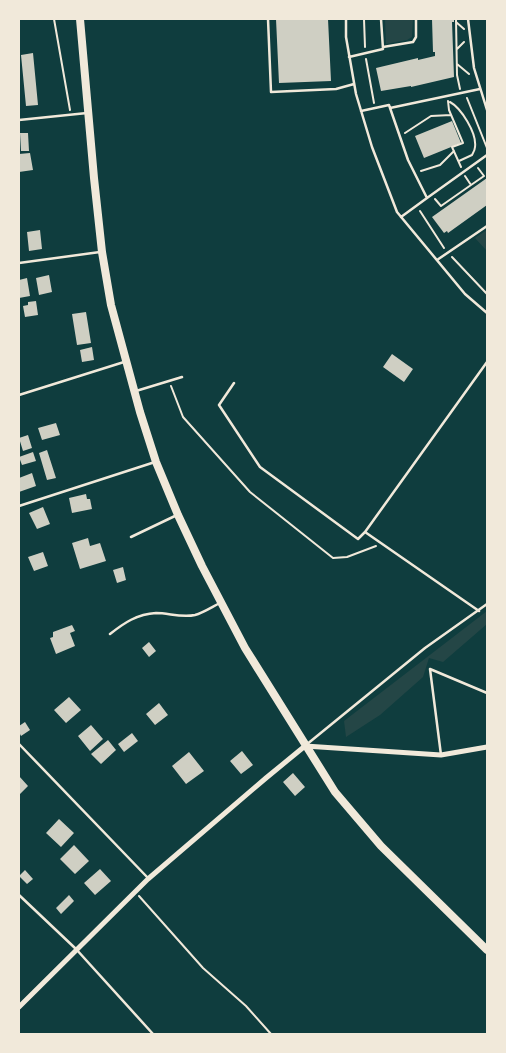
<svg xmlns="http://www.w3.org/2000/svg" width="506" height="1053" viewBox="0 0 506 1053" font-family="'Source Sans 3',sans-serif">
  <rect width="100%" height="100%" fill="#0f3d3e"/>
  <!-- green -->
  <path fill="#244646" d="M 385,19 L 413,19 L 412,37 L 407,40 L 386,44 Z
    M 487,230 L 487,251 L 475,238 Z
    M 487,611 L 487,624 L 443,662 L 429,658 L 423,677 L 380,715 L 346,737 L 344,721 Z"/>
  <!-- building -->
  <path fill="#cfcfc3" d="M 276,19 L 328,19 L 331,81 L 279,83 Z
    M 432,19 L 454,19 L 454,22 L 452,22 L 454,77 L 411,87 L 411,86 L 381,91 L 376,68 L 418,58 L 418,60 L 435,56 L 435,52 L 433,52 Z
    M 33,53 L 38,105 L 26,106 L 21,55 Z
    M 452,121 L 461,143 L 424,158 L 415,136 Z
    M 20,133 L 28,133 L 29,151 L 21,151 Z
    M 30,153 L 33,170 L 19,172 L 19,154 Z
    M 487,178 L 487,205 L 448,233 L 447,231 L 444,233 L 432,217 Z
    M 40,230 L 42,249 L 29,251 L 27,232 Z
    M 49,275 L 52,292 L 39,295 L 36,278 Z
    M 27,278 L 30,296 L 19,298 L 19,280 Z
    M 36,301 L 38,315 L 25,317 L 23,306 L 28,305 L 28,302 Z
    M 86,312 L 91,343 L 77,345 L 72,314 Z
    M 92,347 L 94,360 L 82,362 L 80,350 Z
    M 392,354 L 413,369 L 404,382 L 383,367 Z
    M 56,423 L 60,435 L 42,440 L 38,428 Z
    M 28,435 L 32,448 L 23,451 L 19,438 Z
    M 47,450 L 56,478 L 47,480 L 39,453 Z
    M 33,452 L 36,461 L 22,465 L 19,457 Z
    M 32,473 L 36,486 L 19,492 L 19,478 Z
    M 86,494 L 87,499 L 90,499 L 92,509 L 72,513 L 69,498 Z
    M 43,507 L 50,524 L 37,529 L 29,513 Z
    M 88,538 L 90,546 L 100,543 L 106,561 L 80,569 L 72,543 Z
    M 43,552 L 48,566 L 34,571 L 28,557 Z
    M 123,567 L 126,580 L 117,583 L 113,570 Z
    M 72,625 L 75,631 L 70,633 L 75,646 L 56,654 L 50,638 L 53,637 L 53,632 Z
    M 149,642 L 156,651 L 149,657 L 142,648 Z
    M 69,697 L 81,710 L 66,723 L 54,710 Z
    M 159,703 L 168,715 L 155,725 L 146,714 Z
    M 25,722 L 30,730 L 21,736 L 19,732 L 19,726 Z
    M 91,725 L 103,739 L 90,751 L 78,736 Z
    M 132,733 L 138,741 L 124,752 L 118,744 Z
    M 108,740 L 116,750 L 101,764 L 91,754 Z
    M 242,751 L 253,765 L 241,774 L 230,761 Z
    M 189,752 L 204,771 L 186,784 L 172,766 Z
    M 293,773 L 305,787 L 295,796 L 283,782 Z
    M 19,776 L 28,786 L 19,795 Z
    M 59,819 L 74,833 L 61,847 L 46,833 Z
    M 74,845 L 89,861 L 75,874 L 60,859 Z
    M 100,869 L 111,881 L 95,895 L 84,883 Z
    M 25,870 L 33,879 L 27,884 L 19,876 Z
    M 69,895 L 74,901 L 61,914 L 56,908 Z"/>
  <g fill="none" stroke-linecap="round" stroke-linejoin="round">
    <!-- path -->
    <path stroke="#f1e9da" stroke-width="2" d="M 54,19 L 70,110
      M 364,19 L 365,47
      M 456,19 L 457,75 L 460,89
      M 456,22 L 464,29
      M 457,49 L 464,42
      M 366,59 L 374,103
      M 457,64 L 469,74
      M 467,98 L 487,148
      M 448,101 L 449,110 L 463,143 L 452,147 L 461,167
      M 450,102 C 461,108 477,133 475,147 C 475,150 473,153 472,155 L 459,161
      M 405,133 L 431,116 L 451,115
      M 421,171 L 440,165 L 454,151
      M 471,185 L 484,176 L 478,168
      M 435,199 L 441,206 L 471,185 L 465,176
      M 420,211 L 444,248
      M 452,257 L 487,294
      M 171,386 L 183,417 L 250,492 L 333,558 L 347,557 L 376,546
      M 139,896 L 203,968 L 246,1006 L 271,1034"/>
    <!-- service -->
    <path stroke="#f1e9da" stroke-width="2.5" d="M 268,19 L 271,92 L 336,89 L 354,84
      M 346,19 L 346,37 L 356,94 L 372,147 L 397,212 L 465,294 L 487,313
      M 468,19 L 474,68 L 487,110
      M 383,47 L 413,42 L 416,37 L 416,19
      M 349,57 L 383,49 L 381,19
      M 390,108 L 480,89
      M 361,111 L 389,105 L 408,160 L 427,198 L 401,217
      M 19,120 L 87,113
      M 427,198 L 487,155
      M 437,260 L 487,226
      M 19,263 L 100,252
      M 234,383 L 219,405 L 260,467 L 358,539 L 365,532
      M 136,391 L 182,377
      M 19,395 L 124,362
      M 19,506 L 155,462
      M 131,537 L 177,515
      M 479,611 L 365,532 L 487,362
      M 110,634 C 124,623 137,614 156,613 C 169,613 181,618 195,615 C 203,613 212,607 220,603
      M 19,744 L 148,878
      M 306,745 L 425,648 L 487,604
      M 441,755 L 430,669 L 487,693
      M 19,895 L 76,949 L 153,1034"/>
    <!-- minor -->
    <path stroke="#f1e9da" stroke-width="5" d="M 19,1007 L 148,879 L 266,778 L 305,746 L 441,755 L 487,747"/>
    <!-- secondary -->
    <path stroke="#f1e9da" stroke-width="8" d="M 80,19 L 94,178 L 102,252 L 111,305 L 140,412 L 156,462 L 178,515 L 202,566 L 245,648 L 335,792 L 381,846 L 487,950"/>
  </g>
  <!-- border -->
  <rect width="506" height="1053" fill="none" stroke="#f1e9da" stroke-width="40"/>
</svg>
